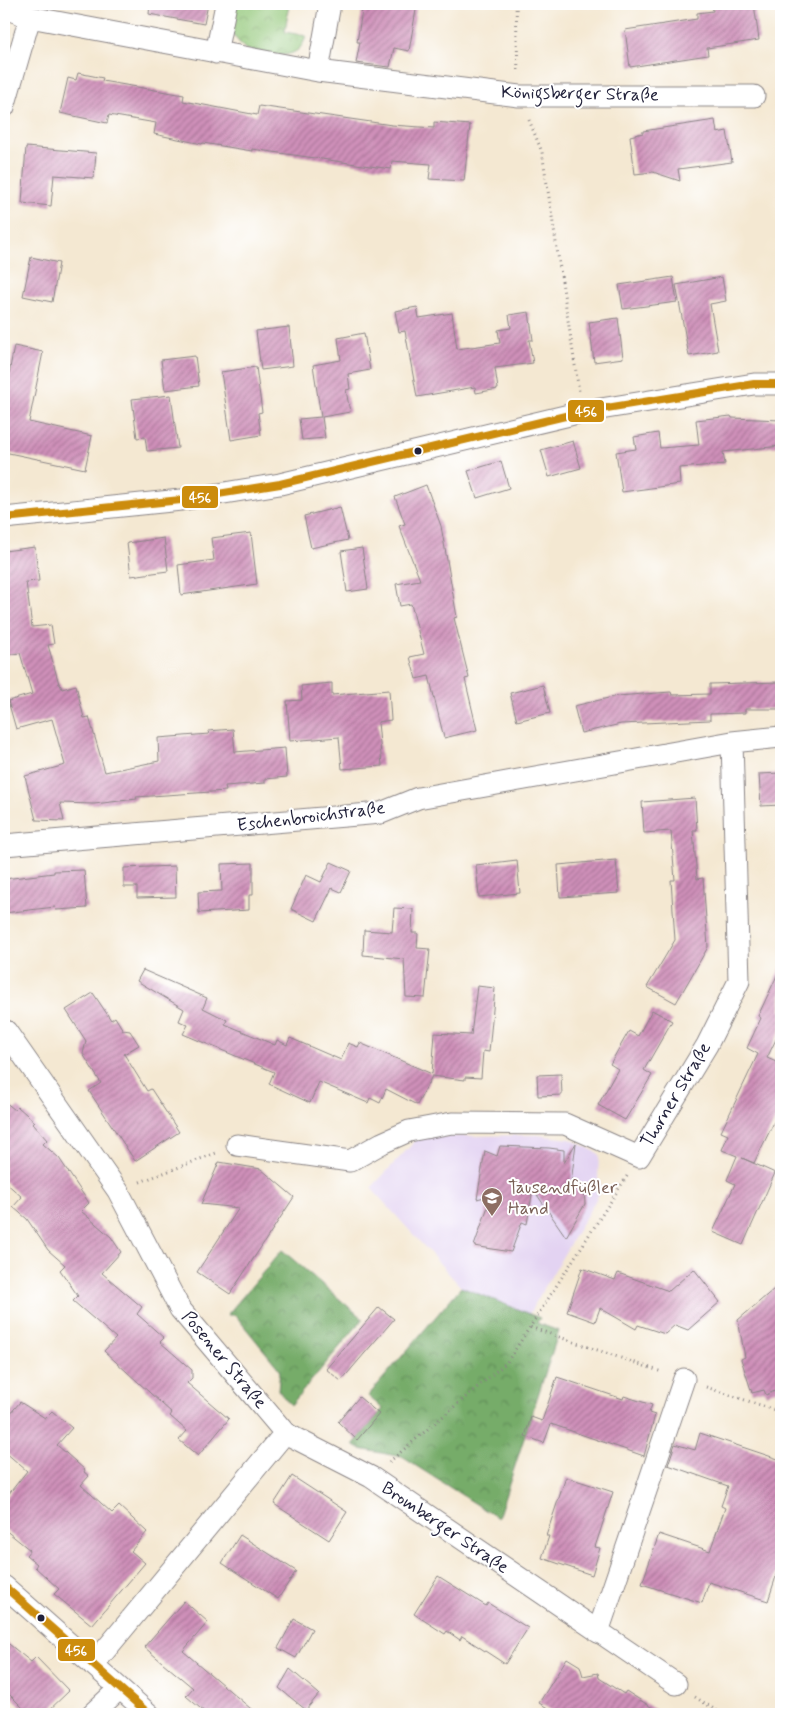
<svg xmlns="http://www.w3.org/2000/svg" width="785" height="1718" viewBox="0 0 785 1718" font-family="Mynerve,sans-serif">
  <defs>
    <pattern id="forest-crowns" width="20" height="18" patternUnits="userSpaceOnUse" patternTransform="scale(1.25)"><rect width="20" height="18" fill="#76ac69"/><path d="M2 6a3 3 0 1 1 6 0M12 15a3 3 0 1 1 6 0" fill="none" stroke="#608c58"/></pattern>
    <pattern id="park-crowns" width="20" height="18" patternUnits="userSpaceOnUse" patternTransform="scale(1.25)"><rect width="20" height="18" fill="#93c779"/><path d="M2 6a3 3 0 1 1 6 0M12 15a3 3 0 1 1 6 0" fill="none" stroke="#78a164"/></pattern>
    <pattern id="building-hatch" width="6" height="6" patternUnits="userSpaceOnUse" patternTransform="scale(1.25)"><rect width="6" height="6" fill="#cf90b9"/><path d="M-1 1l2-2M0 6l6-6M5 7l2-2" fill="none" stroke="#a87598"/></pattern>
  </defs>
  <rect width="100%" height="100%" fill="#fff"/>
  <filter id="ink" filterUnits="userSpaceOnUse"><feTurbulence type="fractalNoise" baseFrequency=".02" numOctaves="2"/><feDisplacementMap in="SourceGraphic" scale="10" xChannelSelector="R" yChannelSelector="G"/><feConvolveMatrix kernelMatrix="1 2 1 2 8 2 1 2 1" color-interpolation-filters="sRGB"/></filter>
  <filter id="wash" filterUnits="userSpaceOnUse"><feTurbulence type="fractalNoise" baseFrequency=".0096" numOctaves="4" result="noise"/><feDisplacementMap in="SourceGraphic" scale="20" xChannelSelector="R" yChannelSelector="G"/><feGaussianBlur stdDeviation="1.12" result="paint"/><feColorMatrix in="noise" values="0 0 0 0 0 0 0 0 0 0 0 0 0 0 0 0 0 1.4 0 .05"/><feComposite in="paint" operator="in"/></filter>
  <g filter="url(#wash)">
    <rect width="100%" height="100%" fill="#f4e8d2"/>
    <!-- built -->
    <path fill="#e3d3f2" d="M 537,1135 L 570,1139 L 596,1152 L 599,1155 L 598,1178 L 602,1189 L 529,1314 L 461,1287 L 371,1188 L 419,1137 Z"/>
    <!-- forest -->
    <path fill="url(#forest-crowns)" stroke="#4c6752" d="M 282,1250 L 363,1319 L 291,1405 L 278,1390 L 280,1370 L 235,1315 L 227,1315 Z
      M 461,1287 L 540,1318 L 537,1323 L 559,1331 L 498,1518 L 402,1457 L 360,1449 L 353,1445 L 383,1409 L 368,1396 Z"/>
    <!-- park -->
    <path fill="url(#park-crowns)" stroke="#5a745a" d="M 233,4 L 289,4 L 285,32 L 306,36 C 298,65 269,53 246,50 L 230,32 Z"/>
    <g id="blocks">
      <!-- building -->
      <path fill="url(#building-hatch)" d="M 150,4 L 208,4 L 204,24 L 149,14 Z
        M 363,4 L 417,4 L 409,51 L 394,48 L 390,67 L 356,63 L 360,42 L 357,42 Z
        M 712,4 L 754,4 L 759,40 L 707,48 L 708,55 L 630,67 L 625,30 L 697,19 L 697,13 L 713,11 Z
        M 78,73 L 103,78 L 102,81 L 184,95 L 183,101 L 257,115 L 259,106 L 392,125 L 434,128 L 434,122 L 470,125 L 464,181 L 429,179 L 431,164 L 392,161 L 391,169 L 252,149 L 252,151 L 203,143 L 202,144 L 154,134 L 156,123 L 109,115 L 107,123 L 60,113 L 68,78 L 76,80 Z
        M 715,120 L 717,133 L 727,131 L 732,162 L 678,169 L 680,181 L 653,172 L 635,174 L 630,136 L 643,133 L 643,131 Z
        M 26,147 L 96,153 L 94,178 L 54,175 L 51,206 L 22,203 Z
        M 31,257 L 59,263 L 52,302 L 23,296 Z
        M 673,277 L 677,302 L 623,309 L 619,285 Z
        M 722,277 L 726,301 L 710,304 L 718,351 L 689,356 L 676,285 Z
        M 417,307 L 419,318 L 452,313 L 457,349 L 500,343 L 498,330 L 511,328 L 509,315 L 529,312 L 533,340 L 529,340 L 533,363 L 495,368 L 498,389 L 476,393 L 475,387 L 417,397 L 405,331 L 399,332 L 395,311 Z
        M 618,318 L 623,358 L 594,362 L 589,322 Z
        M 289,327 L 293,366 L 261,370 L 256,331 Z
        M 364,333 L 370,370 L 348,374 L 350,389 L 346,390 L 350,412 L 322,417 L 325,438 L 302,440 L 299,419 L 321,417 L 313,365 L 341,360 L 338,338 Z
        M 14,346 L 43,352 L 29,422 L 92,436 L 85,469 L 4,452 L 4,402 Z
        M 195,356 L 199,386 L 165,390 L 161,360 Z
        M 256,367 L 262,412 L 258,413 L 261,435 L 231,440 L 221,372 Z
        M 171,395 L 178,448 L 147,451 L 145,437 L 137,438 L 132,399 Z
        M 731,416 L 732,418 L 781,420 L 781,446 L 723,452 L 725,464 L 679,468 L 680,484 L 622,492 L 616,452 L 636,449 L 634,437 L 658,433 L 660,448 L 699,445 L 696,420 Z
        M 573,441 L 581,468 L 549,477 L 541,450 Z
        M 501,461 L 509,488 L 477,498 L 468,471 Z
        M 426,485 L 441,526 L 457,617 L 454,618 L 469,678 L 465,679 L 477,730 L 444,738 L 429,676 L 416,679 L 410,657 L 424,654 L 411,604 L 400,606 L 396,584 L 420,580 L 399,526 L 405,524 L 395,497 Z
        M 340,507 L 348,540 L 311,548 L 304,516 Z
        M 251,533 L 257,584 L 181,595 L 178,565 L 214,560 L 211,538 Z
        M 164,538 L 168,571 L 131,576 L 127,543 Z
        M 35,547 L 39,581 L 26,582 L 32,627 L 51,625 L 54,644 L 48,645 L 59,684 L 60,684 L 62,689 L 76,685 L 84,718 L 89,717 L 105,772 L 159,761 L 158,738 L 209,734 L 208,731 L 233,729 L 235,752 L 285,748 L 287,777 L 265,779 L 265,783 L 225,786 L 226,791 L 136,797 L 137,799 L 94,804 L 60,803 L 64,821 L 36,820 L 25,776 L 65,765 L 52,719 L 16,729 L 8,701 L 32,694 L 20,653 L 4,655 L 4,551 Z
        M 362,548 L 368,589 L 347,592 L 341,551 Z
        M 781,682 L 781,709 L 745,709 L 745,713 L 710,714 L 710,720 L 621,724 L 581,733 L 574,706 L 617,696 L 671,692 L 672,695 L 710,694 L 710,684 Z
        M 332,683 L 332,695 L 389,690 L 391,720 L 378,722 L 382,766 L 342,769 L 339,737 L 290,741 L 287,701 L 302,700 L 301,686 Z
        M 543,685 L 550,713 L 517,721 L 510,693 Z
        M 781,773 L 781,805 L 761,806 L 759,774 Z
        M 695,798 L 697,830 L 693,830 L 697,879 L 703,878 L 708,947 L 676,1003 L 647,987 L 675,940 L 671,880 L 675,880 L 671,831 L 644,833 L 642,802 Z
        M 517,860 L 520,893 L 479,897 L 476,865 Z
        M 616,860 L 619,893 L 560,897 L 558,865 Z
        M 331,862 L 351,871 L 341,892 L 332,888 L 316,921 L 291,909 L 306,875 L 321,882 Z
        M 253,863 L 253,895 L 249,895 L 249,910 L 199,913 L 198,892 L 222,891 L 221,864 Z
        M 175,866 L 176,897 L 137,898 L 137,887 L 124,887 L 124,868 Z
        M 84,870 L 87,908 L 56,910 L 55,907 L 4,913 L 4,879 L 54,873 L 54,871 Z
        M 394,908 L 413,909 L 412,933 L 418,933 L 417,948 L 430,949 L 425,998 L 406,997 L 404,959 L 363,955 L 364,930 L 392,932 Z
        M 781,967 L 781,1029 L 767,1058 L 781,1064 L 781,1108 L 754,1163 L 742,1158 L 775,1173 L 743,1245 L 713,1232 L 735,1184 L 727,1180 L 737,1156 L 722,1150 L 728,1135 L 721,1132 L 758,1054 L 747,1048 L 761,1018 L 758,1016 Z
        M 143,970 L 207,998 L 203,1008 L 227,1020 L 225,1024 L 275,1045 L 277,1040 L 287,1045 L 290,1038 L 341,1060 L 348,1043 L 358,1047 L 360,1043 L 432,1074 L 435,1033 L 471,1035 L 477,986 L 495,988 L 489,1052 L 483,1051 L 481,1078 L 465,1077 L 465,1080 L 432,1076 L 417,1105 L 386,1089 L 380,1103 L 370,1098 L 368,1103 L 319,1082 L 310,1103 L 269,1084 L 274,1072 L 183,1034 L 188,1025 L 179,1021 L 184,1009 L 137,981 Z
        M 93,993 L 111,1020 L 115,1017 L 123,1030 L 130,1031 L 139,1045 L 124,1054 L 147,1091 L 151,1089 L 179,1132 L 135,1161 L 89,1091 L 101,1083 L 83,1054 L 86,1041 L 66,1010 Z
        M 652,1010 L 672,1021 L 644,1070 L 652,1075 L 625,1120 L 598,1105 L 618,1069 L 610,1064 L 629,1031 L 638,1036 Z
        M 561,1074 L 562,1095 L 538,1096 L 537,1075 Z
        M 4,1101 L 15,1110 L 18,1107 L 35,1122 L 33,1124 L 47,1140 L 43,1144 L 59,1158 L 89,1203 L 81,1211 L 111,1237 L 121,1252 L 102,1273 L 142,1307 L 137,1314 L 164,1338 L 160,1342 L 192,1370 L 192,1378 L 187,1383 L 229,1419 L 198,1456 L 179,1440 L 187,1431 L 170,1416 L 172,1413 L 104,1351 L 116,1338 L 73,1301 L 78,1296 L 60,1270 L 65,1265 L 48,1250 L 27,1219 L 13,1207 L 22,1197 L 4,1181 Z
        M 576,1143 L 570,1191 L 584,1188 L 585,1204 L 566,1237 L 533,1189 L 527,1224 L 522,1222 L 511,1252 L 474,1246 L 492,1195 L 477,1199 L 485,1151 L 497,1156 L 500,1146 L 549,1148 L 564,1150 L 564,1163 Z
        M 219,1162 L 261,1169 L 294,1197 L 230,1294 L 197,1272 L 239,1208 L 201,1204 Z
        M 582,1268 L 615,1280 L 618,1273 L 669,1291 L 694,1269 L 720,1302 L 688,1330 L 675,1325 L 665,1334 L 638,1325 L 636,1329 L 600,1308 L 595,1322 L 567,1312 Z
        M 781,1283 L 781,1388 L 766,1395 L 764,1390 L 752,1393 L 741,1359 L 745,1357 L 738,1320 Z
        M 379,1307 L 394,1319 L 341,1381 L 326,1369 Z
        M 557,1377 L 623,1399 L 624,1396 L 652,1405 L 649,1413 L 655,1415 L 644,1456 L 551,1424 L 544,1443 L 525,1436 L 531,1417 L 542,1421 Z
        M 359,1397 L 379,1414 L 357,1440 L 338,1422 Z
        M 20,1402 L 45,1418 L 52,1411 L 72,1428 L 57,1445 L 85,1470 L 84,1472 L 89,1476 L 81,1485 L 112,1513 L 119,1506 L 147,1532 L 131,1551 L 145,1563 L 92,1625 L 54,1594 L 59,1589 L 35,1567 L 37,1564 L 26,1555 L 30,1550 L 4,1529 L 4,1500 L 27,1471 L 4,1451 L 4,1421 Z
        M 700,1433 L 781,1460 L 781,1561 L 768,1601 L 709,1582 L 702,1603 L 642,1584 L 659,1534 L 710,1551 L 725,1508 L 721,1506 L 728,1486 L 668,1465 L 675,1444 L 695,1450 Z
        M 292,1476 L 347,1512 L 329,1540 L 274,1504 Z
        M 566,1477 L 613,1492 L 595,1547 L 600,1548 L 592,1575 L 542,1558 L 549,1536 L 546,1536 Z
        M 240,1535 L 296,1571 L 278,1599 L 222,1563 Z
        M 438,1576 L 486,1606 L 488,1603 L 528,1628 L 505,1664 L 462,1636 L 460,1640 L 447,1631 L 445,1634 L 414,1614 Z
        M 184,1601 L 208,1622 L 183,1651 L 257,1714 L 207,1714 L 186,1696 L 193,1688 L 144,1647 Z
        M 294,1619 L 312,1629 L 296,1658 L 278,1648 Z
        M 4,1640 L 31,1662 L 36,1657 L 69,1691 L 45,1714 L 29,1714 L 4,1689 Z
        M 567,1658 L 580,1666 L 583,1676 L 598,1673 L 599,1678 L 624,1694 L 626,1691 L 662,1714 L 558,1714 L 539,1703 Z
        M 290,1669 L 319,1694 L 306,1710 L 279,1688 Z"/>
    </g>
  </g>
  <g filter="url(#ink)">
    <use href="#blocks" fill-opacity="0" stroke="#8b8586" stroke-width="1"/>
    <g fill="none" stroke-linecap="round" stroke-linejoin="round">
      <!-- minor casing -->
      <g stroke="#8b8586" stroke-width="23">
        <path id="minor" d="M 4,8 L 30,17 L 318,71 L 519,96 L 754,96
          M 216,53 L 226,4
          M 318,71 L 330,4
          M 4,107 L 30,17
          M 4,518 L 181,500 L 280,484 L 582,412 L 754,384 L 781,384
          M 4,845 L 381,813 L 418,798 L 732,742 L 781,737
          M 6,1031 L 118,1191 L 180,1309 L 285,1433 L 371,1477 L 676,1684
          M 237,1145 L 350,1161 L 382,1143 L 409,1131 L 452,1123 L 565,1124 L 639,1157 L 707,1045 L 739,981 L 732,742
          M 4,1586 L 149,1714
          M 598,1632 L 684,1379
          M 93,1665 L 285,1433
          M 92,1714 L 119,1689"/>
      </g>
      <!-- path -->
      <path stroke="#8b8586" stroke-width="3" stroke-dasharray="1 4" stroke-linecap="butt" d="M 516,4 L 518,73
        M 529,120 L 542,152 L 579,391
        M 627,1176 L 530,1327 L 662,1372
        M 140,1182 L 216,1153
        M 706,1387 L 781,1412
        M 389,1462 L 507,1362 L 530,1327
        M 695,1697 L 722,1714"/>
      <!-- minor -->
      <use href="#minor" stroke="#fff" stroke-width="21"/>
      <!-- bus-1 casing -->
      <g stroke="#fff" stroke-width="11">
        <path id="bus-1" d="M 4,518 L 181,500 L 280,484 L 582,412 L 754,384 L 781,384
          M 4,1586 L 149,1714"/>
      </g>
      <!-- bus-1 -->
      <use href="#bus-1" stroke="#cc8c0c" stroke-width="8"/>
    </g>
  </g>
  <!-- icons -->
  <defs>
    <g id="school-pin" transform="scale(1.125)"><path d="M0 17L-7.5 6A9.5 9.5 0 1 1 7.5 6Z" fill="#8d6e63" stroke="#fff"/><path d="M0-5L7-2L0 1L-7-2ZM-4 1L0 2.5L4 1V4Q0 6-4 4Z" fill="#fff"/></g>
  </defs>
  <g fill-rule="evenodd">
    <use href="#school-pin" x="492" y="1198"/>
  </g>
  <!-- markers -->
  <g fill="#22223b" stroke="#fff" stroke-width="2">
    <circle cx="418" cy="451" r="4.5"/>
    <circle cx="41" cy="1618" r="4.5"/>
  </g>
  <g text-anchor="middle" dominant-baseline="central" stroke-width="4" stroke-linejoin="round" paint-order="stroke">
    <!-- street labels -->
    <g font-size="18" fill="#22223b" stroke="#fff">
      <text transform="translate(580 94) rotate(1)">Königsberger Straße</text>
      <text transform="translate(311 817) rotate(-7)">Eschenbroichstraße</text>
      <text transform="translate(676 1095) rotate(-59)">Thorner Straße</text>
      <text transform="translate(224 1360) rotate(50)">Posener Straße</text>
      <text transform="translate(445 1528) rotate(34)">Bromberger Straße</text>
    </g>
    <!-- education labels -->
    <g font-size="18" fill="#785e54" stroke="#fff" text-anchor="start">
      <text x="508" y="1188">Tausendfüßler<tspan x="508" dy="21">Hand</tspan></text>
    </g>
  </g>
  <g stroke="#fff" stroke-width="2">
    <rect x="567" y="399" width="38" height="24" rx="5" fill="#cc8c0c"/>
    <rect x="181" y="485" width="38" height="24" rx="5" fill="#cc8c0c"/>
    <rect x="57" y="1638" width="39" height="24" rx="5" fill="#cc8c0c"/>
  </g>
  <g font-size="14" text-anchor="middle" font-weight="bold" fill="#fff">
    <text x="586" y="416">456</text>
    <text x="200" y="502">456</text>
    <text x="76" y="1655">456</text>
  </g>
  <!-- margin -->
  <rect width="785" height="1718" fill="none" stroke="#fff" stroke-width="20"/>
</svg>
